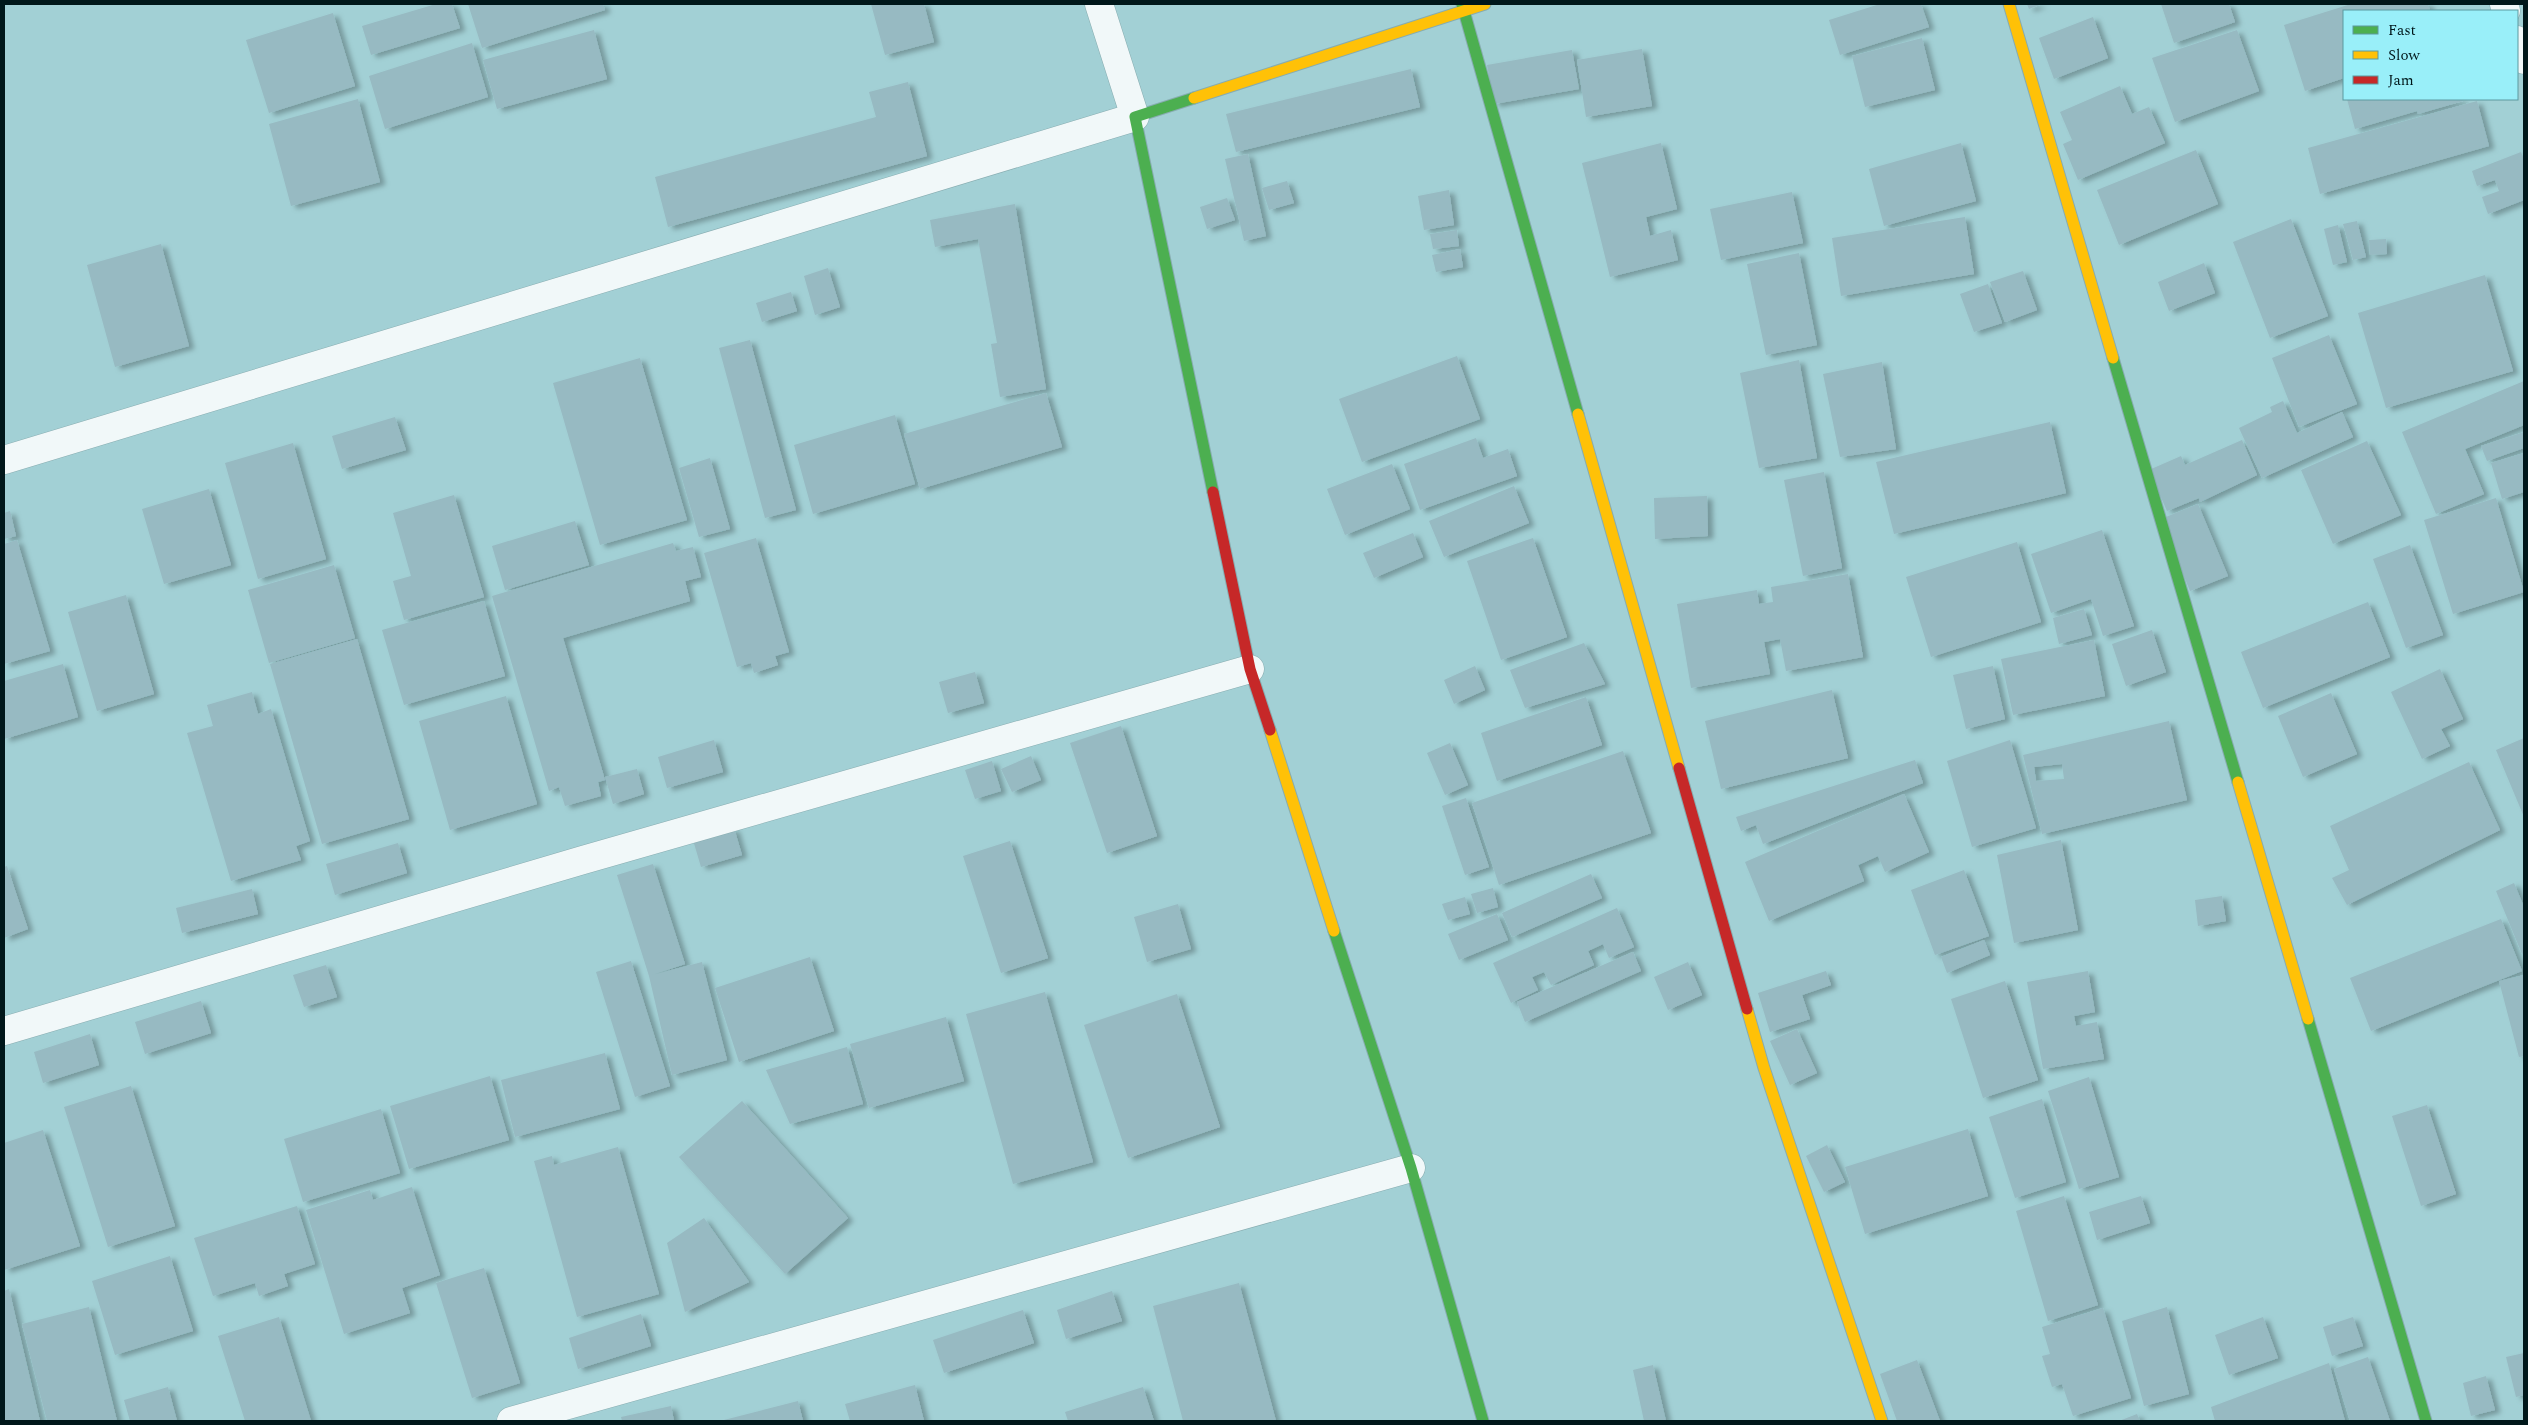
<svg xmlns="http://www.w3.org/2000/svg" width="2528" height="1425" viewBox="0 0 2528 1425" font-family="Spectral,serif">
  <defs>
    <filter id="shadow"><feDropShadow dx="5.5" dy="3" stdDeviation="2.5" flood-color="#0004"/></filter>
  </defs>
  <rect width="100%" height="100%" fill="#a2d0d5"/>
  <!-- building -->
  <path fill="#97bac2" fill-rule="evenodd" filter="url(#shadow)" d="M 436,4 L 452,4 L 460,28 L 371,55 L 362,26 Z
    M 468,4 L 603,4 L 605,10 L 482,48 Z
    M 871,4 L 924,4 L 934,42 L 885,55 Z
    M 1880,4 L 1921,4 L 1929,27 L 1840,55 L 1829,20 Z
    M 2027,4 L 2042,4 L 2029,9 Z
    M 2161,4 L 2229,4 L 2235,22 L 2174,43 Z
    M 2351,4 L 2428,4 L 2430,11 L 2344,11 L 2344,78 L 2305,91 L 2284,25 Z
    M 333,13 L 355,86 L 269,113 L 246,40 Z
    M 2093,17 L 2108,58 L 2054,79 L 2039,38 Z
    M 594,30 L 607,79 L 497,109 L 483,60 Z
    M 2237,30 L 2259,91 L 2175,122 L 2152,58 Z
    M 1922,38 L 1935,90 L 1865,107 L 1852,56 Z
    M 472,43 L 488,97 L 385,129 L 369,76 Z
    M 1642,49 L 1652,106 L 1586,117 L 1577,60 Z
    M 1572,50 L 1579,89 L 1494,104 L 1487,65 Z
    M 1411,69 L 1420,107 L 1236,152 L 1226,114 Z
    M 908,82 L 927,156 L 668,227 L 655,177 L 876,117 L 869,92 Z
    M 2120,86 L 2132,114 L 2149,107 L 2165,143 L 2078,180 L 2063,144 L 2072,140 L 2060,112 Z
    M 358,99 L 380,182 L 291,206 L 269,124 Z
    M 2347,99 L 2462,99 L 2463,101 L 2418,114 L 2417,111 L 2355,129 Z
    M 2477,101 L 2489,146 L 2320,194 L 2308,148 Z
    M 1661,143 L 1677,209 L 1646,217 L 1650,236 L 1671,230 L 1678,260 L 1610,277 L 1582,163 Z
    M 1961,143 L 1976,201 L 1884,226 L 1869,169 Z
    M 2196,150 L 2218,204 L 2119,245 L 2097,190 Z
    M 2521,152 L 2524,160 L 2524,200 L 2488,214 L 2482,197 L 2499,191 L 2495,180 L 2477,186 L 2472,171 Z
    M 1248,154 L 1266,236 L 1244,241 L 1225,159 Z
    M 1287,181 L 1294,203 L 1269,210 L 1262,188 Z
    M 1449,190 L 1454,225 L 1424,230 L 1418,196 Z
    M 1792,192 L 1803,243 L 1721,260 L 1710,209 Z
    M 1227,198 L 1235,220 L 1207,229 L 1200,207 Z
    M 1015,204 L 1046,389 L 1000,397 L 991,344 L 997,343 L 978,239 L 935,247 L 930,220 Z
    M 1965,217 L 1974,274 L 1841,296 L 1832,238 Z
    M 2291,219 L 2328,316 L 2270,338 L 2233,242 Z
    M 2357,221 L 2366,257 L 2353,260 L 2343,224 Z
    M 2338,225 L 2347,262 L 2333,265 L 2324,229 Z
    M 1457,230 L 1459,246 L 1433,249 L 1430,234 Z
    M 2386,239 L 2387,254 L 2370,255 L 2369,240 Z
    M 161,244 L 189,346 L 115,367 L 87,265 Z
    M 1460,249 L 1463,267 L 1436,272 L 1432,255 Z
    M 1799,253 L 1817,345 L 1766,355 L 1747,264 Z
    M 2204,263 L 2215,293 L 2169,311 L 2158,282 Z
    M 828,268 L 840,307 L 815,315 L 804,276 Z
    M 2023,271 L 2037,310 L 2005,322 L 1990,282 Z
    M 2485,275 L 2513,371 L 2386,408 L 2358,313 Z
    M 1988,284 L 2002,323 L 1974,332 L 1960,294 Z
    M 791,292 L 797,311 L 762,322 L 756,303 Z
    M 2329,335 L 2357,404 L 2299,427 L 2272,358 Z
    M 750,340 L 796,510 L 765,518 L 719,348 Z
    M 1457,356 L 1480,419 L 1362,462 L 1339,399 Z
    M 640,358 L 687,520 L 600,545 L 553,383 Z
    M 1799,360 L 1817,458 L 1759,468 L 1740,373 Z
    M 1882,362 L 1896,449 L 1840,457 L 1823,374 Z
    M 2524,381 L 2524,425 L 2465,449 L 2484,494 L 2436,514 L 2402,432 Z
    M 1046,393 L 1062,447 L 920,489 L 904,434 Z
    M 2283,401 L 2297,433 L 2342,412 L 2353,437 L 2262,478 L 2239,428 L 2272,412 L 2270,407 Z
    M 895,415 L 915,484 L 813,514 L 794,445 Z
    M 395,417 L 406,450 L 342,469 L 332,436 Z
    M 2050,422 L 2066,493 L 1894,534 L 1876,462 Z
    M 2524,432 L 2524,448 L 2487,461 L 2481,446 Z
    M 1476,438 L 1483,458 L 1508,449 L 1517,476 L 1420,510 L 1404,464 Z
    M 2242,440 L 2257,475 L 2200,502 L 2199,498 L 2167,511 L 2149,470 L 2181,456 L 2185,465 Z
    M 2367,441 L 2401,515 L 2333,544 L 2301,470 Z
    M 293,443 L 326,559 L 258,579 L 225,463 Z
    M 2524,453 L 2524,492 L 2502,499 L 2491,463 Z
    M 710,458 L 730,529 L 699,537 L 679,468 Z
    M 1392,464 L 1410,509 L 1345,535 L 1327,489 Z
    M 1824,472 L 1842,568 L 1803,576 L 1784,480 Z
    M 1514,486 L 1529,523 L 1444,557 L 1429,521 Z
    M 209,489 L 231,565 L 164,584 L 142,509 Z
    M 454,495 L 484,597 L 404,620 L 393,581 L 411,576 L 393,513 Z
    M 1707,496 L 1708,536 L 1655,539 L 1654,498 Z
    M 2496,498 L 2524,592 L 2453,614 L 2424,520 Z
    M 2198,504 L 2228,576 L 2190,591 L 2161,519 Z
    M 10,511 L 16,536 L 4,539 L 4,513 Z
    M 575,521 L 589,565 L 505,590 L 492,546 Z
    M 2102,530 L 2134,626 L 2103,636 L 2091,599 L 2051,613 L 2031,554 Z
    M 1413,533 L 1423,557 L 1374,578 L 1363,553 Z
    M 756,538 L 789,652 L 775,656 L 778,665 L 754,673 L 751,663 L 737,667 L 704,553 Z
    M 1533,538 L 1567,637 L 1501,660 L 1467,561 Z
    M 17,540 L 50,651 L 4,664 L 4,544 Z
    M 2017,542 L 2041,622 L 1931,657 L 1906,577 Z
    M 673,543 L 676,551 L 693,547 L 701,577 L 685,581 L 690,601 L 563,638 L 605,780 L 598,782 L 601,796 L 565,806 L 559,787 L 549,791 L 492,596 Z
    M 2410,545 L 2443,635 L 2406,648 L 2373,559 Z
    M 334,565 L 355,638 L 269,663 L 248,590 Z
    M 1848,574 L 1863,657 L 1786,671 L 1780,639 L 1764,642 L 1770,674 L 1691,688 L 1677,604 L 1757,590 L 1759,604 L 1773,602 L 1771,587 Z
    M 126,595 L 154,694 L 97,711 L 68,612 Z
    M 484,601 L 505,676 L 404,705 L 382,630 Z
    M 2368,602 L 2390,657 L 2263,708 L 2241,652 Z
    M 2084,609 L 2092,635 L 2059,644 L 2053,618 Z
    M 2152,630 L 2166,672 L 2126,686 L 2112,644 Z
    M 357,639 L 409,819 L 322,844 L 270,664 Z
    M 2094,640 L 2105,696 L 2013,715 L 2001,659 Z
    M 1584,643 L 1605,684 L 1525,708 L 1510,670 Z
    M 63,664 L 78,717 L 4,739 L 4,681 Z
    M 1475,666 L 1485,690 L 1454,704 L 1444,680 Z
    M 1993,666 L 2005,719 L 1966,729 L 1953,675 Z
    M 2440,669 L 2463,719 L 2441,729 L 2450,746 L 2422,759 L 2391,692 Z
    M 975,672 L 984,703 L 948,713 L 939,682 Z
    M 1832,690 L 1848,758 L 1721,789 L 1705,721 Z
    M 252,692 L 258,714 L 271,709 L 310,841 L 296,846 L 301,860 L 231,881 L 187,733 L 213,726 L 207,705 Z
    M 2331,693 L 2357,754 L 2303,777 L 2278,716 Z
    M 506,696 L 537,804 L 450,830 L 419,721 Z
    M 1586,697 L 1602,745 L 1497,781 L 1481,733 Z
    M 2169,721 L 2187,800 L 2042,834 L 2023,755 ZM 2062,764 L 2064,779 L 2036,781 L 2034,767 Z
    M 1121,726 L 1157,836 L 1107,853 L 1070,743 Z
    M 2524,738 L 2524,817 L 2496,750 Z
    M 714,740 L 723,772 L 667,788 L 658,757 Z
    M 2010,740 L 2036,828 L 1972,847 L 1947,761 Z
    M 1450,743 L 1468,785 L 1445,795 L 1427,753 Z
    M 1623,751 L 1651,833 L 1499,885 L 1472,803 Z
    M 1031,756 L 1041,780 L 1012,792 L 1001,769 Z
    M 1915,760 L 1923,783 L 1763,844 L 1756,825 L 1741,831 L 1736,817 Z
    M 992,761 L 1001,791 L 975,799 L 965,770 Z
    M 2469,762 L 2500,830 L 2347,905 L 2332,878 L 2349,870 L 2330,826 Z
    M 637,769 L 644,794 L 613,804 L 605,777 Z
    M 1904,794 L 1929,852 L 1885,872 L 1878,856 L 1858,865 L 1864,881 L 1769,921 L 1745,862 Z
    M 1466,798 L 1489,867 L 1465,875 L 1442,806 Z
    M 734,828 L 742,855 L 701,867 L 693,840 Z
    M 2061,840 L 2078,930 L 2014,943 L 1997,855 Z
    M 1010,841 L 1048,958 L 1001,973 L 963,856 Z
    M 398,843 L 407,873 L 335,895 L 326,864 Z
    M 653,864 L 685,964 L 652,975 L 702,962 L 727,1060 L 672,1075 L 649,976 L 617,875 Z
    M 7,866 L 28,929 L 4,938 L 4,867 Z
    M 1964,870 L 1989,936 L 1935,955 L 1911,890 Z
    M 1591,874 L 1602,898 L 1512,937 L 1502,913 Z
    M 2514,883 L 2524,907 L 2524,953 L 2522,954 L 2496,891 Z
    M 1493,888 L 1498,907 L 1477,913 L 1471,894 Z
    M 252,889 L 258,914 L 182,933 L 176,908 Z
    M 2222,896 L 2226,921 L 2198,926 L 2195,900 Z
    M 1465,897 L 1470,914 L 1448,920 L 1442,904 Z
    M 1178,904 L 1191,949 L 1147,962 L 1134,917 Z
    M 1617,908 L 1634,947 L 1609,958 L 1603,944 L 1588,951 L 1594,965 L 1551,985 L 1544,972 L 1532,977 L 1538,990 L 1511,1003 L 1493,963 Z
    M 1497,914 L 1508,940 L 1459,960 L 1448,934 Z
    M 2501,919 L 2522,971 L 2371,1031 L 2350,978 Z
    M 1984,940 L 1990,955 L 1947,973 L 1941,957 Z
    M 1633,952 L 1641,971 L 1525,1022 L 1517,1002 Z
    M 810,957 L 834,1031 L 739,1062 L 715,988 Z
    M 631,961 L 670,1086 L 635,1097 L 596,972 Z
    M 1688,962 L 1702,995 L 1668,1010 L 1654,977 Z
    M 326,965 L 337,997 L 304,1007 L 293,975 Z
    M 1826,971 L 1831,985 L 1802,995 L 1810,1019 L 1770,1032 L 1758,993 Z
    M 2088,971 L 2095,1012 L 2074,1016 L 2076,1026 L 2097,1022 L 2104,1059 L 2043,1069 L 2027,982 Z
    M 2524,975 L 2524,1056 L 2519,1057 L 2499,981 Z
    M 2005,981 L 2038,1080 L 1983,1098 L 1951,999 Z
    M 1045,992 L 1093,1162 L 1013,1184 L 966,1014 Z
    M 1177,994 L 1220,1127 L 1128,1158 L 1084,1025 Z
    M 201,1001 L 211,1033 L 145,1054 L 135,1022 Z
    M 946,1017 L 964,1081 L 869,1108 L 850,1044 Z
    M 1797,1029 L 1817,1073 L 1790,1085 L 1770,1041 Z
    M 90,1034 L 99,1065 L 43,1083 L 34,1052 Z
    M 847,1047 L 863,1104 L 790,1124 L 766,1070 Z
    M 605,1053 L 620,1109 L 515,1137 L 501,1080 Z
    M 490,1076 L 509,1140 L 409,1169 L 390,1106 Z
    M 2089,1077 L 2119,1177 L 2079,1189 L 2048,1091 Z
    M 131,1086 L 175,1226 L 108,1247 L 64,1107 Z
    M 2042,1099 L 2066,1182 L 2015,1198 L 1989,1117 Z
    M 742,1101 L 848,1218 L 785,1274 L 679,1157 Z
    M 2427,1105 L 2456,1194 L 2421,1206 L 2392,1116 Z
    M 381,1109 L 400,1173 L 303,1202 L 284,1139 Z
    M 1968,1129 L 1988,1196 L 1865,1234 L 1845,1167 Z
    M 43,1130 L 80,1246 L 4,1270 L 4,1143 Z
    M 1827,1145 L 1845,1182 L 1824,1192 L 1806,1156 Z
    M 618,1147 L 659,1294 L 577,1317 L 534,1161 L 552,1156 L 554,1165 Z
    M 412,1187 L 440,1275 L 402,1288 L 410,1313 L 344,1334 L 306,1210 L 370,1190 L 373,1200 Z
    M 2064,1196 L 2098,1305 L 2048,1321 L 2016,1211 Z
    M 2141,1196 L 2150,1223 L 2097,1240 L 2089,1212 Z
    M 297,1206 L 315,1264 L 284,1274 L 288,1286 L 259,1296 L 255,1283 L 213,1296 L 194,1238 Z
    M 704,1218 L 749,1282 L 685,1312 L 667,1243 Z
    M 170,1256 L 193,1331 L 115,1355 L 92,1281 Z
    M 484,1268 L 520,1383 L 472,1398 L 436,1283 Z
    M 1239,1283 L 1276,1421 L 1183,1421 L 1153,1306 Z
    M 9,1289 L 40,1421 L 4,1421 L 4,1291 Z
    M 1112,1291 L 1122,1321 L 1066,1339 L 1057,1310 Z
    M 89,1307 L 117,1421 L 47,1421 L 22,1324 Z
    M 2167,1307 L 2189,1394 L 2144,1406 L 2122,1321 Z
    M 2103,1308 L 2131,1398 L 2073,1416 L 2062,1384 L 2052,1387 L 2042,1356 L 2050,1354 L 2042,1327 Z
    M 1023,1310 L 1034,1343 L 944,1373 L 933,1340 Z
    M 641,1314 L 651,1346 L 578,1369 L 569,1338 Z
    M 279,1317 L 311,1421 L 245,1421 L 218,1336 Z
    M 2263,1317 L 2278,1358 L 2229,1375 L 2215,1335 Z
    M 2353,1317 L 2363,1346 L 2332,1356 L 2323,1327 Z
    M 2524,1353 L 2524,1395 L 2516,1397 L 2506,1357 Z
    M 2368,1357 L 2390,1421 L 2350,1421 L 2334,1369 Z
    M 1917,1360 L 1940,1421 L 1897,1421 L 1880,1374 Z
    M 2329,1363 L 2345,1421 L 2215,1421 L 2211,1407 Z
    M 1653,1365 L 1666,1421 L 1644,1421 L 1633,1370 Z
    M 2486,1376 L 2495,1410 L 2471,1416 L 2463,1383 Z
    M 915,1385 L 924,1421 L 850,1421 L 845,1404 Z
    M 168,1387 L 177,1421 L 130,1421 L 124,1400 Z
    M 1143,1387 L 1154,1421 L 1068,1421 L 1065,1412 Z
    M 798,1401 L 803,1421 L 720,1421 Z
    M 671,1406 L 674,1421 L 622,1421 L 621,1417 Z
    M 2137,1414 L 2140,1421 L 2119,1421 Z"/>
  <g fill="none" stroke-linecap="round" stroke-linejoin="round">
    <!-- street casing -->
    <g stroke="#87acb0" stroke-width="29">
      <path id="street" d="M 2504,4 L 2506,11
        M 2517,40 L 2524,60
        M 4,460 L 1135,117 L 1099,4
        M 4,1031 L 583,860 L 1250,669
        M 511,1421 L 1411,1168"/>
    </g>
    <!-- fast casing -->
    <g stroke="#87acb0" stroke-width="13">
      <path id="fast" d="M 1462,4 L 1578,414
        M 1194,98 L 1135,117 L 1213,492
        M 2113,358 L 2238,782
        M 1334,931 L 1411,1168 L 1483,1421
        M 2308,1019 L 2426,1421"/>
    </g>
    <!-- slow casing -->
    <g stroke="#87acb0" stroke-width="13">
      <path id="slow" d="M 2009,4 L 2113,358
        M 1194,98 L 1485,4
        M 1578,414 L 1679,768
        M 1270,730 L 1334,931
        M 2238,782 L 2308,1019
        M 1747,1009 L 1764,1068 L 1882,1421"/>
    </g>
    <!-- jam casing -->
    <g stroke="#87acb0" stroke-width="13">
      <path id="jam" d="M 1213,492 L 1250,669 L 1270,730
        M 1679,768 L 1747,1009"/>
    </g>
    <!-- street -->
    <use href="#street" stroke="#f1f8f9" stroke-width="28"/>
    <!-- fast -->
    <use href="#fast" stroke="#4caf50" stroke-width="11"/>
    <!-- slow -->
    <use href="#slow" stroke="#ffc107" stroke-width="11"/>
    <!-- jam -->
    <use href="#jam" stroke="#c62828" stroke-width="11"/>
  </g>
  <!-- border -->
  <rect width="2528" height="1425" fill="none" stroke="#00171a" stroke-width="10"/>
  <!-- legend -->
  <rect x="2343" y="10" width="175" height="90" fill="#99eff9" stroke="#5c99a0"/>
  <rect x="2353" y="26" width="25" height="8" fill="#4caf50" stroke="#5c99a0"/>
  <text x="2388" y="35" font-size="15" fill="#00171a">Fast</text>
  <rect x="2353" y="51" width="25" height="8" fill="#ffc107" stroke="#5c99a0"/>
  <text x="2388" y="60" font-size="15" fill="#00171a">Slow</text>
  <rect x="2353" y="76" width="25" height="8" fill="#c62828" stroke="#5c99a0"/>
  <text x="2388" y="85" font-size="15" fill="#00171a">Jam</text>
</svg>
